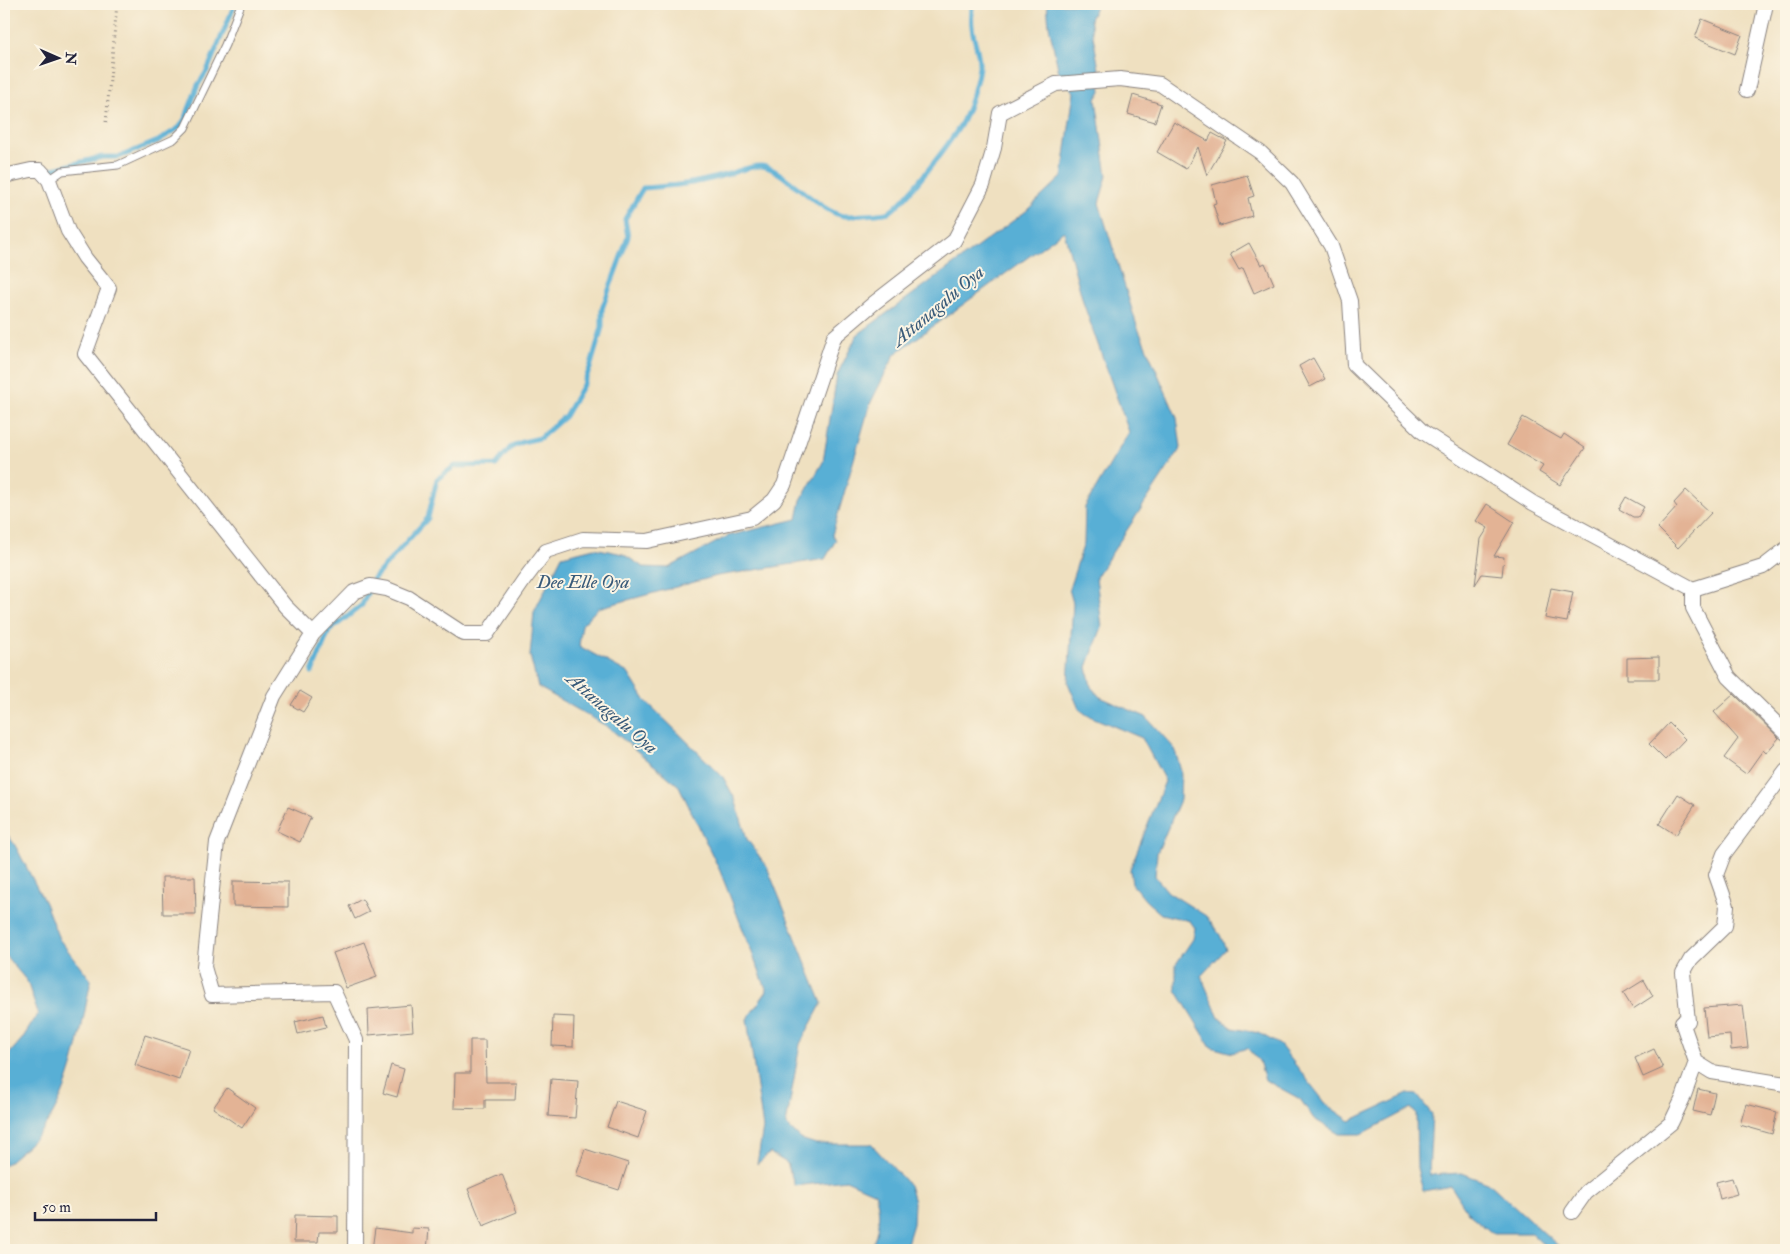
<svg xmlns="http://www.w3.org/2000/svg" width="1790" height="1254" viewBox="0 0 1790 1254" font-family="'IM FELL Double Pica',serif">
  <rect width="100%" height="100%" fill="#fcf5e5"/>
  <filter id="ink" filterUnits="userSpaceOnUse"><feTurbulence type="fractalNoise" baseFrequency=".02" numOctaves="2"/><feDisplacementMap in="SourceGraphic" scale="10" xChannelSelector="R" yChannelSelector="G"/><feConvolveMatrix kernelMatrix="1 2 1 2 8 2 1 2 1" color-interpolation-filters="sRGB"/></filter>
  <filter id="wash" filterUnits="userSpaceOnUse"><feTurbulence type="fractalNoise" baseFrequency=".0096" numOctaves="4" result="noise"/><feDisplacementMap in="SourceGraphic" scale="20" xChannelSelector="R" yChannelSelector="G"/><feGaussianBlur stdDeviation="1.12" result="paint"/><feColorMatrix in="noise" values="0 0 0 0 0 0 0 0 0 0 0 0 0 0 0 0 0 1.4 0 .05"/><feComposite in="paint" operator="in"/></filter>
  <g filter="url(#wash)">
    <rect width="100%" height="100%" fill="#efe0c0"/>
    <!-- water -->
    <path fill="#58afd5" stroke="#3d6888" d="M 1047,4 L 1095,4 L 1096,7 L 1090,19 L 1099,69 L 1101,91 L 1096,99 L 1107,176 L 1099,203 L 1137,326 L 1177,418 L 1181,448 L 1096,577 L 1102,627 L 1087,667 L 1091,687 L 1100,697 L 1146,717 L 1174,748 L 1181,770 L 1180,800 L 1157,853 L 1155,876 L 1168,892 L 1206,916 L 1220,935 L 1226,949 L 1201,976 L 1219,1018 L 1232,1028 L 1259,1033 L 1280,1045 L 1327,1105 L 1350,1121 L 1408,1094 L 1417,1095 L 1432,1114 L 1429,1175 L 1462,1173 L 1490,1184 L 1563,1250 L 1549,1250 L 1531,1233 L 1492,1233 L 1468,1213 L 1451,1186 L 1423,1191 L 1417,1168 L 1416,1114 L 1411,1108 L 1362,1134 L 1339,1134 L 1314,1119 L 1300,1099 L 1265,1080 L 1259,1061 L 1247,1048 L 1232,1053 L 1211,1047 L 1176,990 L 1176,964 L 1193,939 L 1195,928 L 1190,921 L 1161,914 L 1146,901 L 1132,884 L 1130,869 L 1165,781 L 1142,738 L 1087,715 L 1079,709 L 1068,683 L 1073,603 L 1069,589 L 1084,543 L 1085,507 L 1129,432 L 1084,305 L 1064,231 L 895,354 L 870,404 L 832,535 L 836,540 L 825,559 L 717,576 L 598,608 L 582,625 L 579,646 L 628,673 L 645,700 L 723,777 L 735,799 L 747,839 L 767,867 L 822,1003 L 800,1044 L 786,1125 L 801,1139 L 816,1144 L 871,1144 L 909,1185 L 914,1202 L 913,1224 L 905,1250 L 871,1250 C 878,1230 882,1213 875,1193 L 846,1180 L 795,1186 L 787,1163 L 770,1153 L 757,1164 L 763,1128 L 747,1019 L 767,991 L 720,871 L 679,786 L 608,727 L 538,687 L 530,656 L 534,612 L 562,556 L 594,548 L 623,554 L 643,567 L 668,568 L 728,536 L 797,519 L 801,500 L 823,462 L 837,375 L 857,335 L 1025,212 L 1062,177 L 1074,92 L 1060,78 L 1049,26 Z
      M 4,830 L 15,845 L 45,903 L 59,939 L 91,980 C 81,1028 73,1089 43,1129 C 32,1143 17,1154 4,1166 L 4,1060 L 22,1039 L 38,1014 L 27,981 L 4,954 Z"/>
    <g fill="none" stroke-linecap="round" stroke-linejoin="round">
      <!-- stream -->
      <path stroke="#58afd5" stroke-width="5" d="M 45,171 L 102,157 L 119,157 L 158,141 L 180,127 L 186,117 L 198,85 L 207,71 L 235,4
        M 312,672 L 329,631 L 362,605 L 374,578 L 428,518 L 437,479 L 455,466 L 496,465 L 510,448 L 522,442 L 540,438 L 565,416 L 584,383 L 590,368 L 602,327 L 602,309 L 628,237 L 625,219 L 643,188 C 669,186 696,184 721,176 C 734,173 748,166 761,166 C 781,166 819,213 845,216 C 850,216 886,214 889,212 C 903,205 952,140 961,124 C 968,111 977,83 979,67 C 980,52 973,40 972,26 C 971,19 972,11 972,4"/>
    </g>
    <g id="blocks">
      <!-- building -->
      <path fill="#e3b395" d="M 1702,19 L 1742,35 L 1735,54 L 1695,38 Z
        M 1133,95 L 1161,104 L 1155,122 L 1128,114 Z
        M 1174,122 L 1208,141 L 1212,133 L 1227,141 L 1207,175 L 1198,147 L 1186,169 L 1157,152 Z
        M 1247,175 L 1254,196 L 1248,198 L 1252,216 L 1220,226 L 1213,204 L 1216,203 L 1212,185 Z
        M 1249,243 L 1261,265 L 1265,263 L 1274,284 L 1254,293 L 1243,268 L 1239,270 L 1230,254 Z
        M 1313,358 L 1325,379 L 1310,387 L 1299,366 Z
        M 1523,417 L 1561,439 L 1564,434 L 1585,448 L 1560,485 L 1539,472 L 1543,466 L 1507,445 Z
        M 1686,490 L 1711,513 L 1678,548 L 1658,528 L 1677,507 L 1674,503 Z
        M 1626,497 L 1644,507 L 1638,517 L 1633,517 L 1619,509 Z
        M 1487,504 L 1514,522 L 1494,556 L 1504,557 L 1502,576 L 1482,574 L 1475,585 L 1481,539 L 1488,528 L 1476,521 Z
        M 1551,588 L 1573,592 L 1567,622 L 1545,618 Z
        M 1659,657 L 1659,679 L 1627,679 L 1627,658 Z
        M 300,691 L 312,698 L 303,712 L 291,705 Z
        M 1734,694 L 1779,738 L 1766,753 L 1763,750 L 1746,774 L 1724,758 L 1738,739 L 1714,712 Z
        M 1669,723 L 1685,739 L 1665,760 L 1649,744 Z
        M 1678,794 L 1695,805 L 1676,835 L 1659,824 Z
        M 288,807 L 311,817 L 300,842 L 277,831 Z
        M 162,877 L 195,877 L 196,914 L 163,914 Z
        M 233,881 L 288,882 L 288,907 L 233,906 Z
        M 362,899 L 369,912 L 355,919 L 349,906 Z
        M 364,942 L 377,977 L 346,988 L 333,953 Z
        M 1644,980 L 1653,996 L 1633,1009 L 1623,993 Z
        M 411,1005 L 413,1031 L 369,1035 L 368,1009 Z
        M 1743,1005 L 1748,1048 L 1731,1050 L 1730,1035 L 1707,1037 L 1704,1008 Z
        M 323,1015 L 326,1027 L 298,1034 L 295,1022 Z
        M 553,1016 L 574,1017 L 573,1047 L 552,1046 Z
        M 145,1035 L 189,1049 L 179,1080 L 135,1065 Z
        M 470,1040 L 485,1040 L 486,1082 L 516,1082 L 515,1100 L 485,1100 L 485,1109 L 454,1108 L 455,1073 L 470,1073 Z
        M 1654,1049 L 1663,1068 L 1643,1077 L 1635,1058 Z
        M 391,1065 L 404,1069 L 397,1097 L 383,1093 Z
        M 551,1079 L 578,1081 L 575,1118 L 548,1116 Z
        M 227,1088 L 255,1108 L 242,1128 L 213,1108 Z
        M 1698,1089 L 1715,1093 L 1710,1115 L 1693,1111 Z
        M 616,1101 L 647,1111 L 638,1138 L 607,1127 Z
        M 1746,1104 L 1777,1112 L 1772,1134 L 1740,1125 Z
        M 585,1149 L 628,1163 L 619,1190 L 576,1176 Z
        M 502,1174 L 517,1212 L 483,1226 L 468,1189 Z
        M 1732,1178 L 1737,1194 L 1720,1199 L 1716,1182 Z
        M 295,1215 L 338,1216 L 338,1232 L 319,1232 L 318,1242 L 294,1242 Z
        M 375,1228 L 412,1233 L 412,1228 L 429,1229 L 427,1250 L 372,1250 Z"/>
    </g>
  </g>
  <g filter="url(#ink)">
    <use href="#blocks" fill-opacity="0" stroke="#88817e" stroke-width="1"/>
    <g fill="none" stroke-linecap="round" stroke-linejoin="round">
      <!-- service casing -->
      <g stroke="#88817e" stroke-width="9">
        <path id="service" d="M 49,180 L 62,171 L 118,165 L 174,139 L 185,128 L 225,45 L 241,4"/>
      </g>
      <!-- minor casing -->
      <g stroke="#88817e" stroke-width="16">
        <path id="minor" d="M 1747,90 L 1766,4
          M 4,176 L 31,170 L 40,170 L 49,180 L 68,231 L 85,258 L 109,288 L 85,354 L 285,606 L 313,634
          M 1693,589 L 1763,567 L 1786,549
          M 1786,771 L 1724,854 L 1716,875 L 1727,906 L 1725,926 L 1691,959 L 1683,973 L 1688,1021 L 1682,1022 L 1696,1062 L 1712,1072 L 1786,1084
          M 1572,1212 L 1586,1192 L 1671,1123 L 1683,1098 L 1696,1062
          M 355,1250 L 356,1040 L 334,992 L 212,995 L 204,967 L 217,842 L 274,696 L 313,634 L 354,592 L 370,586 L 387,589 L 409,598 L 464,634 L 487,634 L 524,580 L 546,551 L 583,539 L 647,541 L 752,518 L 774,500 L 784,485 L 834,337 L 874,303 L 954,241 L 983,185 L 994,148 L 1000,113 L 1056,84 L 1120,79 L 1160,84 L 1261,153 L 1292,183 L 1331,246 L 1350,301 L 1354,365 L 1423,432 L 1533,503 L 1693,589 L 1693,608 L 1729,677 L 1786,733"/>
      </g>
      <!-- path -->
      <path stroke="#88817e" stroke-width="3" stroke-dasharray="1 4" stroke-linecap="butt" d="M 106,122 L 117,4"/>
      <!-- service -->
      <use href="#service" stroke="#fff" stroke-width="7"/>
      <!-- minor -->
      <use href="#minor" stroke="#fff" stroke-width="14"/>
    </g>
  </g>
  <g text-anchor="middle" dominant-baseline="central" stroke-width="4" stroke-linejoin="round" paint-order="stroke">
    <!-- water labels -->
    <g font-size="19" font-style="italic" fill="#385a79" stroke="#fcf5e5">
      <text transform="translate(938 306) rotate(-40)">Attanagalu Oya</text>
      <text x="583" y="582">Dee Elle Oya</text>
      <text transform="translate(612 713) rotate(41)">Attanagalu Oya</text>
    </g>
  </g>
  <!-- margin -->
  <rect width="1790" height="1254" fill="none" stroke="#fcf5e5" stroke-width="20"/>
  <!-- north arrow -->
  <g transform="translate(58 58) rotate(92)" stroke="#fcf5e5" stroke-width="4" paint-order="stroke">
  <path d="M0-4L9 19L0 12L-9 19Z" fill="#22223b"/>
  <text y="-8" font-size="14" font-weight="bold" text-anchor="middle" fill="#22223b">N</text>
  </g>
  <!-- scale -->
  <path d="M35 1212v8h121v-8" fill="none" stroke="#22223b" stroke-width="2.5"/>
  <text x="42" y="1212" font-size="15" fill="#22223b" stroke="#fcf5e5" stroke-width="4" paint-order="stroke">50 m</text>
</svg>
